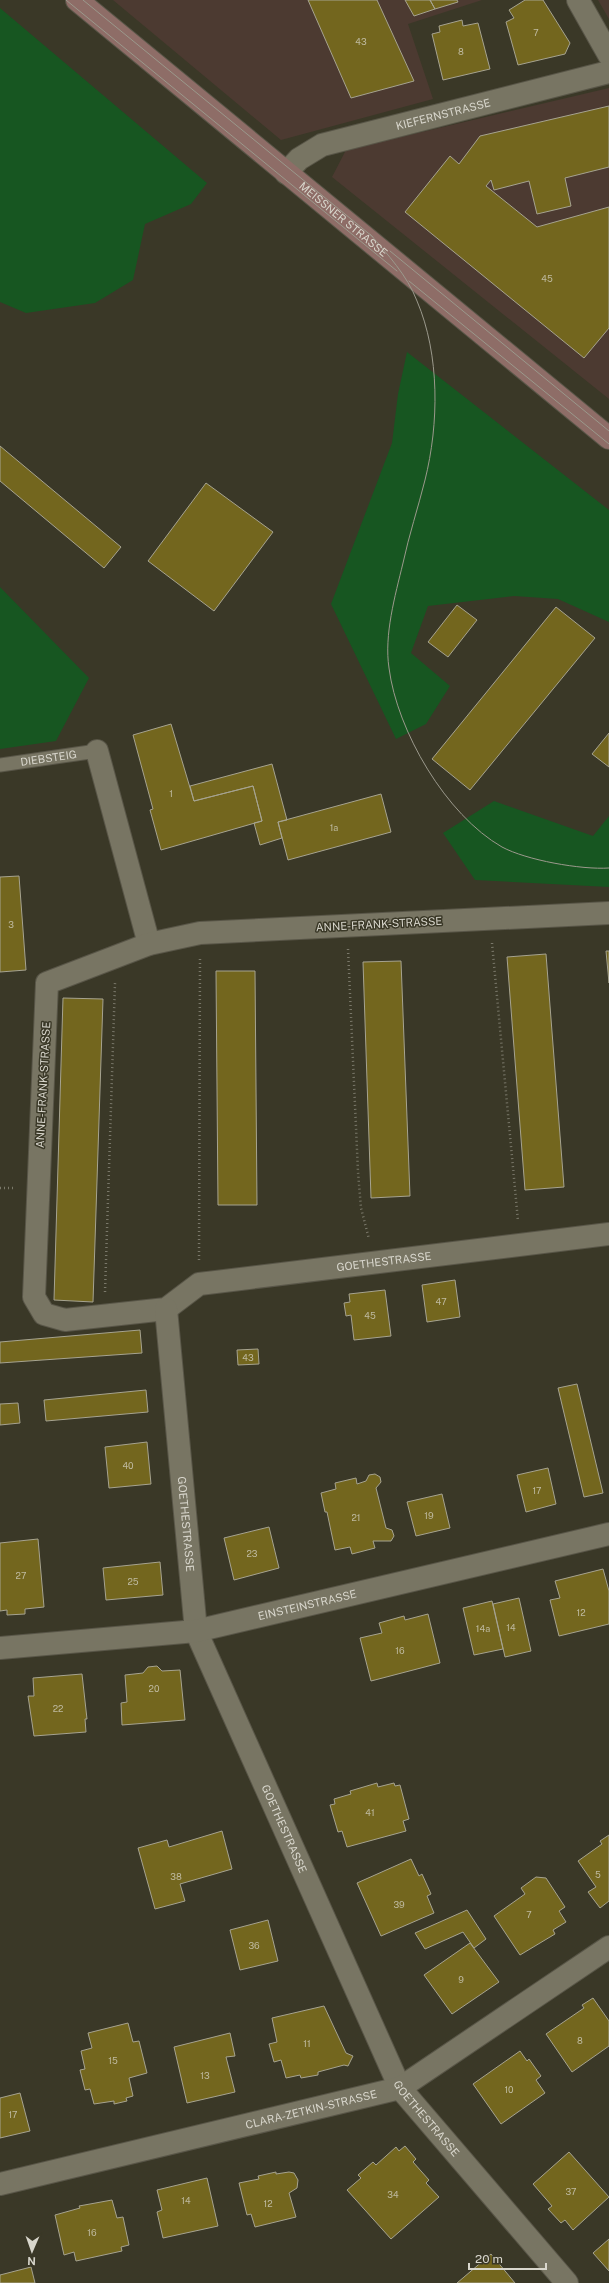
<svg xmlns="http://www.w3.org/2000/svg" width="609" height="2283" viewBox="0 0 609 2283" font-family="'Public Sans',sans-serif">
  <rect width="100%" height="100%" fill="#3a3827"/>
  <!-- commercial -->
  <path fill="#4c3a31" d="M 113,0 L 482,0 L 408,24 L 433,99 L 281,140 Z
    M 598,0 L 609,0 L 609,19 Z
    M 609,88 L 609,399 L 332,177 L 346,150 Z"/>
  <!-- green -->
  <path fill="#175621" d="M 0,8 L 207,183 L 191,204 L 145,224 L 133,280 L 95,303 L 26,313 L 0,302 Z
    M 407,352 L 609,510 L 609,622 L 558,599 L 514,596 L 428,606 L 411,653 L 450,686 L 426,724 L 396,739 L 331,604 L 392,443 L 398,394 Z
    M 0,587 L 89,678 L 56,741 L 0,749 Z
    M 494,801 L 593,836 L 609,816 L 609,887 L 475,880 L 443,833 Z"/>
  <!-- building -->
  <path fill="#73661e" stroke="#a6a390" d="M 308,0 L 377,0 L 414,81 L 351,98 Z
    M 405,0 L 430,0 L 435,9 L 414,16 Z
    M 430,0 L 457,0 L 458,2 L 435,9 Z
    M 525,0 L 543,0 L 570,43 L 565,54 L 518,65 L 506,22 L 514,18 L 509,10 Z
    M 462,20 L 463,26 L 478,23 L 490,69 L 443,80 L 432,34 L 440,32 L 439,26 Z
    M 609,106 L 609,167 L 565,178 L 571,206 L 537,214 L 529,181 L 494,190 L 491,180 L 486,186 L 537,227 L 609,207 L 609,328 L 584,358 L 405,212 L 450,156 L 459,164 L 480,136 Z
    M 0,446 L 121,547 L 104,568 L 0,481 Z
    M 206,483 L 273,532 L 214,611 L 148,561 Z
    M 457,605 L 477,620 L 448,657 L 428,642 Z
    M 556,607 L 595,638 L 470,790 L 432,759 Z
    M 171,724 L 194,801 L 253,786 L 262,821 L 161,850 L 150,810 L 153,809 L 133,735 Z
    M 609,733 L 609,767 L 592,754 Z
    M 272,764 L 287,820 L 278,822 L 282,838 L 260,845 L 254,823 L 262,821 L 253,786 L 194,801 L 190,786 Z
    M 381,794 L 391,832 L 288,860 L 278,822 Z
    M 19,876 L 26,970 L 0,972 L 0,877 Z
    M 606,951 L 609,951 L 609,983 Z
    M 546,954 L 564,1187 L 525,1190 L 507,957 Z
    M 401,961 L 410,1196 L 371,1198 L 363,962 Z
    M 216,971 L 255,971 L 257,1205 L 218,1205 Z
    M 63,998 L 103,999 L 93,1302 L 54,1300 Z
    M 455,1280 L 460,1317 L 427,1322 L 422,1285 Z
    M 385,1290 L 391,1336 L 354,1340 L 351,1315 L 346,1316 L 344,1303 L 350,1302 L 349,1294 Z
    M 140,1330 L 142,1353 L 0,1363 L 0,1342 Z
    M 258,1349 L 259,1364 L 238,1365 L 237,1350 Z
    M 577,1384 L 603,1493 L 584,1497 L 558,1388 Z
    M 146,1390 L 148,1412 L 46,1421 L 44,1400 Z
    M 18,1403 L 20,1423 L 0,1425 L 0,1404 Z
    M 147,1442 L 151,1484 L 109,1488 L 105,1447 Z
    M 548,1468 L 556,1504 L 526,1512 L 517,1475 Z
    M 375,1474 L 380,1477 L 381,1482 L 376,1488 L 386,1528 L 392,1530 L 394,1536 L 391,1541 L 373,1541 L 375,1548 L 352,1554 L 350,1547 L 335,1550 L 327,1512 L 325,1512 L 321,1493 L 336,1489 L 335,1483 L 356,1478 L 357,1484 L 366,1481 L 369,1475 Z
    M 442,1494 L 450,1528 L 416,1536 L 407,1502 Z
    M 269,1527 L 279,1568 L 234,1580 L 224,1538 Z
    M 38,1539 L 44,1607 L 25,1609 L 25,1614 L 7,1615 L 7,1610 L 0,1611 L 0,1543 Z
    M 160,1562 L 163,1595 L 106,1600 L 103,1568 Z
    M 603,1569 L 609,1591 L 609,1624 L 559,1636 L 550,1600 L 560,1598 L 555,1581 Z
    M 519,1598 L 531,1651 L 505,1657 L 493,1604 Z
    M 492,1601 L 503,1649 L 474,1655 L 463,1608 Z
    M 428,1614 L 440,1663 L 371,1681 L 360,1638 L 382,1633 L 379,1623 L 404,1616 L 405,1620 Z
    M 157,1666 L 162,1671 L 180,1670 L 185,1720 L 122,1725 L 121,1703 L 127,1702 L 125,1675 L 143,1673 L 148,1667 Z
    M 82,1674 L 87,1719 L 85,1719 L 86,1732 L 34,1736 L 28,1696 L 34,1696 L 33,1678 Z
    M 377,1783 L 378,1787 L 394,1783 L 395,1786 L 400,1785 L 409,1819 L 403,1821 L 406,1831 L 347,1847 L 342,1831 L 338,1832 L 330,1805 L 335,1804 L 334,1799 L 351,1794 L 350,1791 Z
    M 222,1831 L 232,1869 L 180,1884 L 185,1901 L 155,1909 L 138,1848 L 167,1840 L 169,1847 Z
    M 609,1835 L 609,1901 L 600,1908 L 588,1892 L 596,1887 L 578,1861 L 602,1844 L 600,1841 Z
    M 411,1859 L 419,1876 L 422,1874 L 431,1894 L 427,1896 L 434,1913 L 381,1936 L 357,1883 Z
    M 536,1877 L 546,1878 L 565,1907 L 559,1911 L 566,1922 L 553,1930 L 555,1934 L 520,1955 L 494,1916 L 525,1894 L 521,1888 Z
    M 467,1910 L 486,1939 L 474,1948 L 463,1932 L 425,1949 L 415,1933 Z
    M 268,1920 L 278,1961 L 240,1970 L 230,1930 Z
    M 470,1943 L 499,1982 L 452,2014 L 424,1975 Z
    M 593,1998 L 609,2021 L 609,2046 L 572,2072 L 546,2034 L 584,2008 L 582,2005 Z
    M 324,2006 L 346,2053 L 353,2056 L 348,2066 L 344,2065 L 318,2072 L 318,2075 L 301,2078 L 300,2075 L 286,2078 L 281,2060 L 274,2062 L 269,2044 L 277,2042 L 272,2018 Z
    M 128,2023 L 133,2042 L 139,2041 L 147,2073 L 129,2078 L 133,2096 L 126,2098 L 127,2101 L 114,2104 L 114,2101 L 94,2104 L 90,2089 L 85,2090 L 80,2070 L 85,2069 L 81,2051 L 92,2048 L 88,2033 Z
    M 230,2033 L 235,2056 L 226,2057 L 235,2092 L 187,2103 L 174,2047 Z
    M 520,2051 L 527,2061 L 529,2059 L 541,2076 L 536,2080 L 545,2093 L 501,2124 L 473,2084 Z
    M 20,2093 L 30,2131 L 0,2138 L 0,2098 Z
    M 405,2146 L 416,2159 L 413,2162 L 429,2180 L 426,2183 L 439,2197 L 391,2239 L 347,2190 L 361,2178 L 358,2175 L 373,2162 L 376,2165 L 396,2147 L 399,2151 Z
    M 569,2152 L 609,2197 L 573,2230 L 565,2220 L 561,2223 L 548,2209 L 552,2206 L 533,2184 Z
    M 276,2172 L 276,2174 L 289,2172 L 294,2173 L 298,2180 L 297,2188 L 289,2193 L 296,2217 L 255,2227 L 251,2214 L 247,2215 L 239,2183 L 259,2179 L 258,2176 Z
    M 207,2178 L 218,2226 L 163,2238 L 157,2212 L 162,2210 L 157,2190 Z
    M 112,2200 L 117,2218 L 123,2217 L 129,2245 L 121,2247 L 122,2251 L 76,2261 L 74,2252 L 64,2255 L 55,2215 L 80,2208 L 79,2206 Z
    M 609,2239 L 609,2271 L 593,2253 Z
    M 491,2254 L 515,2283 L 457,2283 Z
    M 31,2267 L 35,2283 L 0,2283 L 0,2275 Z"/>
  <g fill="none" stroke-linecap="round" stroke-linejoin="round">
    <!-- service casing -->
    <g stroke="#595648" stroke-width="15">
      <g id="service">
        <path id="s1" d="M 0,765 L 97,751"/>
      </g>
    </g>
    <!-- minor casing -->
    <g stroke="#595648" stroke-width="24">
      <g id="minor">
        <path d="M 578,0 L 609,55"/>
        <path id="s2" d="M 286,173 L 299,159 L 322,145 L 609,72"/>
        <path d="M 97,751 L 149,944"/>
        <path id="s3" d="M 609,913 L 200,933 L 149,944 L 47,983 L 34,1297 L 44,1314 L 65,1320 L 166,1309 L 199,1284 L 609,1234"/>
        <path id="s4" d="M 166,1309 L 196,1631 L 400,2088 L 567,2283"/>
        <path id="s5" d="M 0,1648 L 196,1631 L 609,1534"/>
        <path id="s6" d="M 0,2184 L 400,2088 L 609,1947"/>
      </g>
    </g>
    <!-- secondary casing -->
    <g stroke="#595648" stroke-width="24">
      <g id="secondary">
        <path id="s7" d="M 77,0 L 609,438"/>
      </g>
    </g>
    <!-- path -->
    <path stroke="#7a786a" stroke-width="2.5" stroke-dasharray="1 3" stroke-linecap="butt" d="M 492,943 L 518,1221
      M 348,949 L 358,1172 L 361,1208 L 369,1239
      M 0,1188 L 15,1188
      M 199,1260 L 200,957
      M 105,1292 L 115,983"/>
    <!-- service -->
    <use href="#service" stroke="#787563" stroke-width="13"/>
    <!-- minor -->
    <use href="#minor" stroke="#787563" stroke-width="22"/>
    <!-- secondary -->
    <use href="#secondary" stroke="#8e6d67" stroke-width="22"/>
    <!-- tram -->
    <path stroke="#9b998c" stroke-width="1" d="M 66,0 L 397,271
      M 83,0 L 373,237
      M 370,234 C 388,255 407,275 417,301 C 440,355 439,424 425,480 C 418,508 409,535 403,563 C 395,596 384,635 389,668 C 397,731 446,815 502,847 C 526,860 581,870 609,868
      M 390,251 L 609,431
      M 409,281 L 609,444"/>
  </g>
  <g text-anchor="middle" dominant-baseline="central" stroke-width="3" stroke-linejoin="round" paint-order="stroke">
    <!-- number labels -->
    <g font-size="9" fill="#bfbaa0">
      <text x="536" y="32">7</text>
      <text x="361" y="41">43</text>
      <text x="461" y="51">8</text>
      <text x="547" y="278">45</text>
      <text x="171" y="793">1</text>
      <text x="334" y="827">1a</text>
      <text x="11" y="924">3</text>
      <text x="441" y="1301">47</text>
      <text x="370" y="1315">45</text>
      <text x="248" y="1357">43</text>
      <text x="128" y="1465">40</text>
      <text x="537" y="1490">17</text>
      <text x="429" y="1515">19</text>
      <text x="356" y="1517">21</text>
      <text x="252" y="1553">23</text>
      <text x="21" y="1575">27</text>
      <text x="133" y="1581">25</text>
      <text x="581" y="1612">12</text>
      <text x="511" y="1627">14</text>
      <text x="483" y="1628">14a</text>
      <text x="400" y="1650">16</text>
      <text x="154" y="1688">20</text>
      <text x="58" y="1708">22</text>
      <text x="370" y="1812">41</text>
      <text x="598" y="1874">5</text>
      <text x="176" y="1876">38</text>
      <text x="399" y="1904">39</text>
      <text x="529" y="1914">7</text>
      <text x="254" y="1945">36</text>
      <text x="461" y="1979">9</text>
      <text x="580" y="2040">8</text>
      <text x="307" y="2043">11</text>
      <text x="113" y="2060">15</text>
      <text x="205" y="2075">13</text>
      <text x="509" y="2089">10</text>
      <text x="13" y="2114">17</text>
      <text x="571" y="2191">37</text>
      <text x="393" y="2194">34</text>
      <text x="186" y="2200">14</text>
      <text x="268" y="2203">12</text>
      <text x="92" y="2232">16</text>
    </g>
    <!-- street labels -->
    <g font-size="11" fill="#d8d6cc" stroke="#3a3827">
      <text stroke="none"><textPath href="#s2" startOffset="171">KIEFERNSTRASSE</textPath></text>
      <text stroke="none"><textPath href="#s7" startOffset="345">MEISSNER STRASSE</textPath></text>
      <text stroke="none"><textPath href="#s1" startOffset="49">DIEBSTEIG</textPath></text>
      <text transform="translate(379 924) rotate(-3)">ANNE-FRANK-STRASSE</text>
      <text transform="translate(43 1085) rotate(-87)">ANNE-FRANK-STRASSE</text>
      <text stroke="none"><textPath href="#s3" startOffset="1256">GOETHESTRASSE</textPath></text>
      <text stroke="none"><textPath href="#s4" startOffset="216">GOETHESTRASSE</textPath></text>
      <text stroke="none"><textPath href="#s5" startOffset="311">EINSTEINSTRASSE</textPath></text>
      <text stroke="none"><textPath href="#s4" startOffset="540">GOETHESTRASSE</textPath></text>
      <text stroke="none"><textPath href="#s6" startOffset="320">CLARA-ZETKIN-STRASSE</textPath></text>
      <text stroke="none"><textPath href="#s4" startOffset="864">GOETHESTRASSE</textPath></text>
    </g>
  </g>
  <!-- north arrow -->
  <g transform="translate(32 2251) rotate(182)" stroke="#3a3827" stroke-width="3" paint-order="stroke">
  <path d="M0-3L7 15L0 10L-7 15Z" fill="#d8d6cc"/>
  <text y="-6" font-size="11" font-weight="bold" text-anchor="middle" fill="#d8d6cc">N</text>
  </g>
  <!-- scale -->
  <path d="M469 2263v6h77v-6" fill="none" stroke="#d8d6cc" stroke-width="2"/>
  <text x="475" y="2263" font-size="12" fill="#d8d6cc" stroke="#3a3827" stroke-width="3" paint-order="stroke">20 m</text>
</svg>
